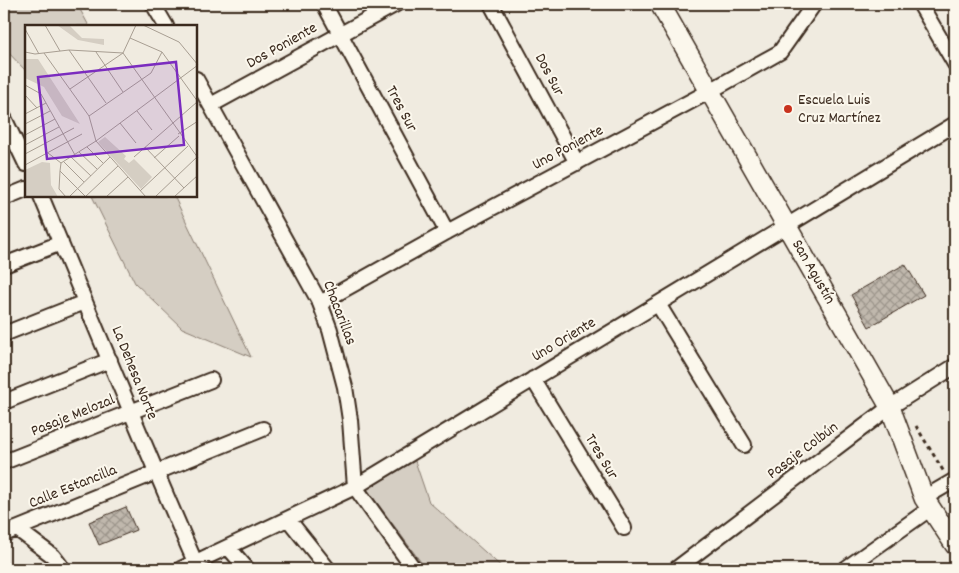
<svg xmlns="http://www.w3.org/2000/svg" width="959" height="573" viewBox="0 0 959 573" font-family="Dekko,sans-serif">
  <defs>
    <pattern id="building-cross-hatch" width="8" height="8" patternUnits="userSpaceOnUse" patternTransform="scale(1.25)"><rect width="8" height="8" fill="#c0b8ad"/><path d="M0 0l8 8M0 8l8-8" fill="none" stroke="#9d968c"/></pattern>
  </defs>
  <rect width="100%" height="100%" fill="#f0ebe0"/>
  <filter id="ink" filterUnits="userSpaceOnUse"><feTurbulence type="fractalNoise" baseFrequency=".02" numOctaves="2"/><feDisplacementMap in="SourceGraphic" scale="10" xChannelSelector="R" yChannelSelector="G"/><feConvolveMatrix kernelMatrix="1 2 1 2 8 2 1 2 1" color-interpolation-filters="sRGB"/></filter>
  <g filter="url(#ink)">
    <!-- green -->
    <path fill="#d5cec3" stroke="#887c70" d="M 4,4 L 77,4 L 89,26 L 26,26 L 26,71 L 4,48 Z
      M 92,196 L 174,196 L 251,357 L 182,328 L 135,283 Z
      M 415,461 L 429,502 L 504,569 L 426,569 L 367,489 Z"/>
    <!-- building -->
    <path fill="url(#building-cross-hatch)" stroke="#3b2a1e" d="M 905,264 L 924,295 L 869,327 L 851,295 Z
      M 126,507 L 136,530 L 99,545 L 89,522 Z"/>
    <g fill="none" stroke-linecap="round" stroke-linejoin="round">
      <!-- street casing -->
      <g stroke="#3b2a1e" stroke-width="18">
        <path id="street" d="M 153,4 L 166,26
          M 324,4 L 447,232
          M 491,4 L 577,163
          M 920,4 L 955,64
          M 196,79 L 320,303 L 330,330 L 345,387 L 350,420 L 355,487 L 414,569
          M 211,105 L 396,4
          M 4,118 L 26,164
          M 41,196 C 92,318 142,441 195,562
          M 4,198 L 26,189
          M 4,265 L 61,243
          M 320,303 L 447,232 L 710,91 L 780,52 L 814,4
          M 658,304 L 744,445
          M 4,334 L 85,302
          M 533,379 L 624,528
          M 4,402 L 110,360
          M 4,462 L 211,380
          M 924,498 L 955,480
          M 288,519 L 328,569
          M 17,529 L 53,556 L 63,569
          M 4,534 L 263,429
          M 228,547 L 247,569
          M 181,569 L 355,487 L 955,124
          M 676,569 L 890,407 L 955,366
          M 845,569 L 931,508"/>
      </g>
      <!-- secondary casing -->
      <g stroke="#3b2a1e" stroke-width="22">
        <path id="secondary" d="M 660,4 L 890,407 L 924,498 L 955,545"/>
      </g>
      <!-- path -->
      <path stroke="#3b2a1e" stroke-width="3" stroke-dasharray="4 4" stroke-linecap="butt" d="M 916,426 L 944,472"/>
      <!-- street -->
      <use href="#street" stroke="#fbf7ec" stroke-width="14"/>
      <!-- secondary -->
      <use href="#secondary" stroke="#fbf7ec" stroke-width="19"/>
    </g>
  </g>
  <!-- markers -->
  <circle fill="#c8321e" stroke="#fbf7ec" stroke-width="2" cx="788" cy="109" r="5"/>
  <g text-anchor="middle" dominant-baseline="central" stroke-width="4" stroke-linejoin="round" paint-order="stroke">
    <!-- street labels -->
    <g font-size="16" fill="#3b2a1e" stroke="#fbf7ec">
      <text transform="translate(282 46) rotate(-29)">Dos Poniente</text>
      <text transform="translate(549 75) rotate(62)">Dos Sur</text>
      <text transform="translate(401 109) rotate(62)">Tres Sur</text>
      <text transform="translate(568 148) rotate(-28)">Uno Poniente</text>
      <text transform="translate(813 272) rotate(60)">San Agustín</text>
      <text transform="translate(339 313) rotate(69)">Chacarillas</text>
      <text transform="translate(564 340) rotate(-31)">Uno Oriente</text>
      <text transform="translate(134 373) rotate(68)">La Dehesa Norte</text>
      <text transform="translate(73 416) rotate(-22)">Pasaje Melozal</text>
      <text transform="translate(803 451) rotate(-37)">Pasaje Colbún</text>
      <text transform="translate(601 457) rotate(59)">Tres Sur</text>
      <text transform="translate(73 487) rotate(-22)">Calle Estancilla</text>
    </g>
    <!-- poi labels -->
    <g font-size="16" fill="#3b2a1e" stroke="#fbf7ec" text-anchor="start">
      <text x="798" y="100">Escuela Luis<tspan x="798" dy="18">Cruz Martínez</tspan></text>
    </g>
  </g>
  <!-- overview -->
  <g transform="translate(25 25)">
    <rect width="172" height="172" fill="#f0ebe0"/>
    <path d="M 32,0 L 44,0 L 57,13 L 79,14 L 79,20 L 53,15 ZM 0,34 L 13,34 L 55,99 L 37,91 L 19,62 L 0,53 ZM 80,112 L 101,131 L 99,134 L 104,138 L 109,134 L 127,152 L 116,164 L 73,117 ZM 17,137 L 25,138 L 26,160 L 33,172 L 0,172 L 0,145 Z" fill="#d5cec3"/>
    <path fill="none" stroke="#a89e92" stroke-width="1" d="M 20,0 L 35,26M 118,0 L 154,17 L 173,40M 0,4 L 14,29M 105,13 L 137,27 L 173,77M 44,25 L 81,78M 0,27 L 10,29 L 44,25 L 98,28M 71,27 L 98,67M 19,28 L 64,91 L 71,116 L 121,172M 98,28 L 173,133M 98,28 L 111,0M 0,60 L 16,69 L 50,130M 45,64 L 98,28M 0,70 L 12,83M 112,86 L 127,105M 0,89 L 21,78M 64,91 L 126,48 L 137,27M 95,98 L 111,118M 0,99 L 25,86M 153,109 L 173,96M 0,110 L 30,94M 0,120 L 34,102M 62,122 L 78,138M 120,122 L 159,163M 54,127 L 72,144M 23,128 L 36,138 L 35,146 L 61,172M 0,129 L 49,103M 46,132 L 66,151M 109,132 L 172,77M 129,133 L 154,111M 39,137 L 59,157M 36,138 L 71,116 L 173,40M 0,140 L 57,109M 35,146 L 34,164 L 41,172M 115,166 L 163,121M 44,172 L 85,132M 60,172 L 93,141M 81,172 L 103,152M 130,172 L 172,132M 149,172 L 173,150"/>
    <path fill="#7b2cbf" fill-opacity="0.15" stroke="#7b2cbf" stroke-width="2.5" d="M 151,37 L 159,120 L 22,134 L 13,52 Z"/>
    <rect width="172" height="172" fill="none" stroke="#3b2a1e" stroke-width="2.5"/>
  </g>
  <!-- margin -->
  <rect width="959" height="573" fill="none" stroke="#fbf7ec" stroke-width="20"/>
  <rect x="10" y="10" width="939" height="553" fill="none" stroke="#3b2a1e" stroke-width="2" filter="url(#ink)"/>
</svg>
